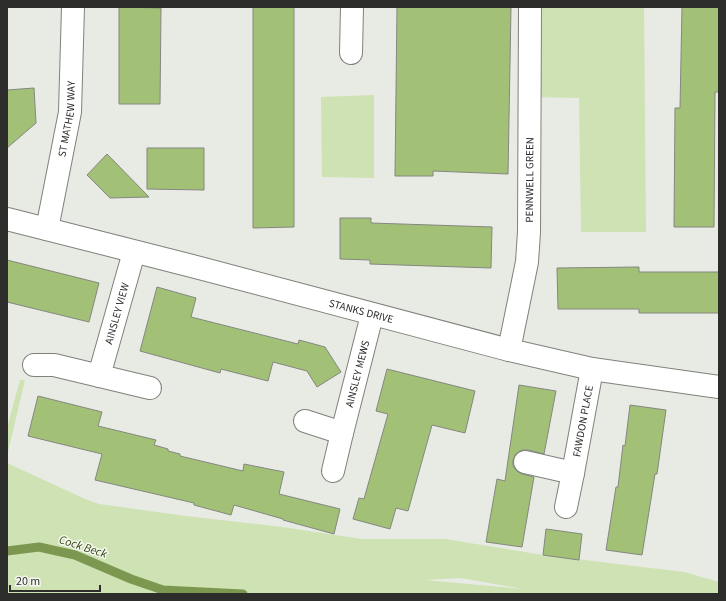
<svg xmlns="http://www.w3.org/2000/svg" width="726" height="601" viewBox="0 0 726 601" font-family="'Source Sans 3',sans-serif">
  <rect width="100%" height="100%" fill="#e7ebe3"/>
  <!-- green -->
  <path fill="#cee2b3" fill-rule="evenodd" d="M 531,7 L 644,7 L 646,232 L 581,232 L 579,98 L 530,97 Z
    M 374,95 L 374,178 L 322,177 L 321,97 Z
    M 20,380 L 25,380 L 7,456 L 7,428 Z
    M 7,463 L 85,499 L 99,504 L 186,516 L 282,527 L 362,539 L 445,539 L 543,555 L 684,572 L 719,582 L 719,594 L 7,594 ZM 461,578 L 523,589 L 425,580 Z"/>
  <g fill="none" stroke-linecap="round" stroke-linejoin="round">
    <!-- stream -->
    <path stroke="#7c974f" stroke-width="9" d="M 7,551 L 39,547 L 75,555 L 131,579 L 163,590 L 243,594"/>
  </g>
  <!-- building -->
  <path fill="#a3c176" stroke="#848781" d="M 119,7 L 161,8 L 160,104 L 119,104 Z
    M 253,7 L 294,7 L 294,227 L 253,228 Z
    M 397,7 L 511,7 L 508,174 L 433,171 L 433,176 L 395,176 Z
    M 682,7 L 719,7 L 719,92 L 715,92 L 714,227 L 674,227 L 675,108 L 680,108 Z
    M 34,88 L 36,123 L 7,148 L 7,90 Z
    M 147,148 L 204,148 L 204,190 L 147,189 Z
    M 107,154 L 149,197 L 110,198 L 87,175 Z
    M 340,218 L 371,218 L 371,223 L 492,227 L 491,268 L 370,264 L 370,260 L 340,259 Z
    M 7,260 L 99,283 L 89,322 L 7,302 Z
    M 639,267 L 639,272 L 719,272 L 719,313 L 639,313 L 639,309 L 558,309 L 557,268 Z
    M 157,287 L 196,298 L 191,317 L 298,344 L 299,340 L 325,347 L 341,372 L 317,387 L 307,371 L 273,362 L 268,381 L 221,369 L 220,373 L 140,351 Z
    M 387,369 L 475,391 L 465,433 L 432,425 L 408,511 L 396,508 L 390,529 L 353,519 L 359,498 L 364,499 L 388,414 L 376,411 Z
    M 519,385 L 556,391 L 544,454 L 528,450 L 522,450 L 516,454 L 513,460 L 513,466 L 517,471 L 522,474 L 534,477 L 522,547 L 486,542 L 497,479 L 505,481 Z
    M 38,396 L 102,412 L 98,426 L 156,440 L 154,445 L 168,449 L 168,451 L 180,454 L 180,456 L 243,471 L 244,464 L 284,472 L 279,494 L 340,509 L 334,534 L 283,520 L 283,519 L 234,505 L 231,515 L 194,505 L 194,503 L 95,480 L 102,454 L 28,436 Z
    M 630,405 L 666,410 L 657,474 L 655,474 L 642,555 L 606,550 L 616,487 L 618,487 L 623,445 L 625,446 Z
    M 546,529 L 582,534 L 579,560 L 543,555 Z"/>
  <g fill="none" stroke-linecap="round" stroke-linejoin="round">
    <!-- minor casing -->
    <g stroke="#7f827b" stroke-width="24">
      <g id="minor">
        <path d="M 351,53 L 352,7"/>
        <path id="s1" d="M 7,219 L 192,266 L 509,350 L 592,369 L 719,387"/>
        <path id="s2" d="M 47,229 L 70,112 L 73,7"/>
        <path id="s3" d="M 509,350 L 527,262 L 529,232 L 530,7"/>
        <path d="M 34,365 L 54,365 L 150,388"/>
        <path id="s4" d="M 99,376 L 134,252"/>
        <path id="s5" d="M 305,421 L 342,433 L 372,315"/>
        <path id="s6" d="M 525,462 L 573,473 L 592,369"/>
        <path d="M 333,471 L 342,433"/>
        <path d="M 566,507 L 573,473"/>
      </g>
    </g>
    <!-- minor -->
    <use href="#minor" stroke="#fff" stroke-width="22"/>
  </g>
  <g text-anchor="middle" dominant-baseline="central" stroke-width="3" stroke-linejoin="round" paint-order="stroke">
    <!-- street labels -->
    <g font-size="11" fill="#2d2e2b" stroke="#f4f8f0">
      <text stroke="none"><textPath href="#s2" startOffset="112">ST MATHEW WAY</textPath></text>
      <text stroke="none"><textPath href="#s3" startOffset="172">PENNWELL GREEN</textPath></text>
      <text stroke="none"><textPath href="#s1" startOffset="366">STANKS DRIVE</textPath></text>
      <text stroke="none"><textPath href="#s4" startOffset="65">AINSLEY VIEW</textPath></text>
      <text stroke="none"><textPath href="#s5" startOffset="100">AINSLEY MEWS</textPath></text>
      <text stroke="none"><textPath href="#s6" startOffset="102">FAWDON PLACE</textPath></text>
    </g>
    <!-- water labels -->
    <g font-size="12" font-style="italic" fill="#32440d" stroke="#f4f8f0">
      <text transform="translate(83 547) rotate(18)">Cock Beck</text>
    </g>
  </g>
  <!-- border -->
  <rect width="726" height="601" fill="none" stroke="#2d2e2b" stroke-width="16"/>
  <!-- scale -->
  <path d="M10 585v6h90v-6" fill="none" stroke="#2d2e2b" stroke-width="2"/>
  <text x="16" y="585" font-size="12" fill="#2d2e2b" stroke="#f4f8f0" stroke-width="3" paint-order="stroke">20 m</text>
</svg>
